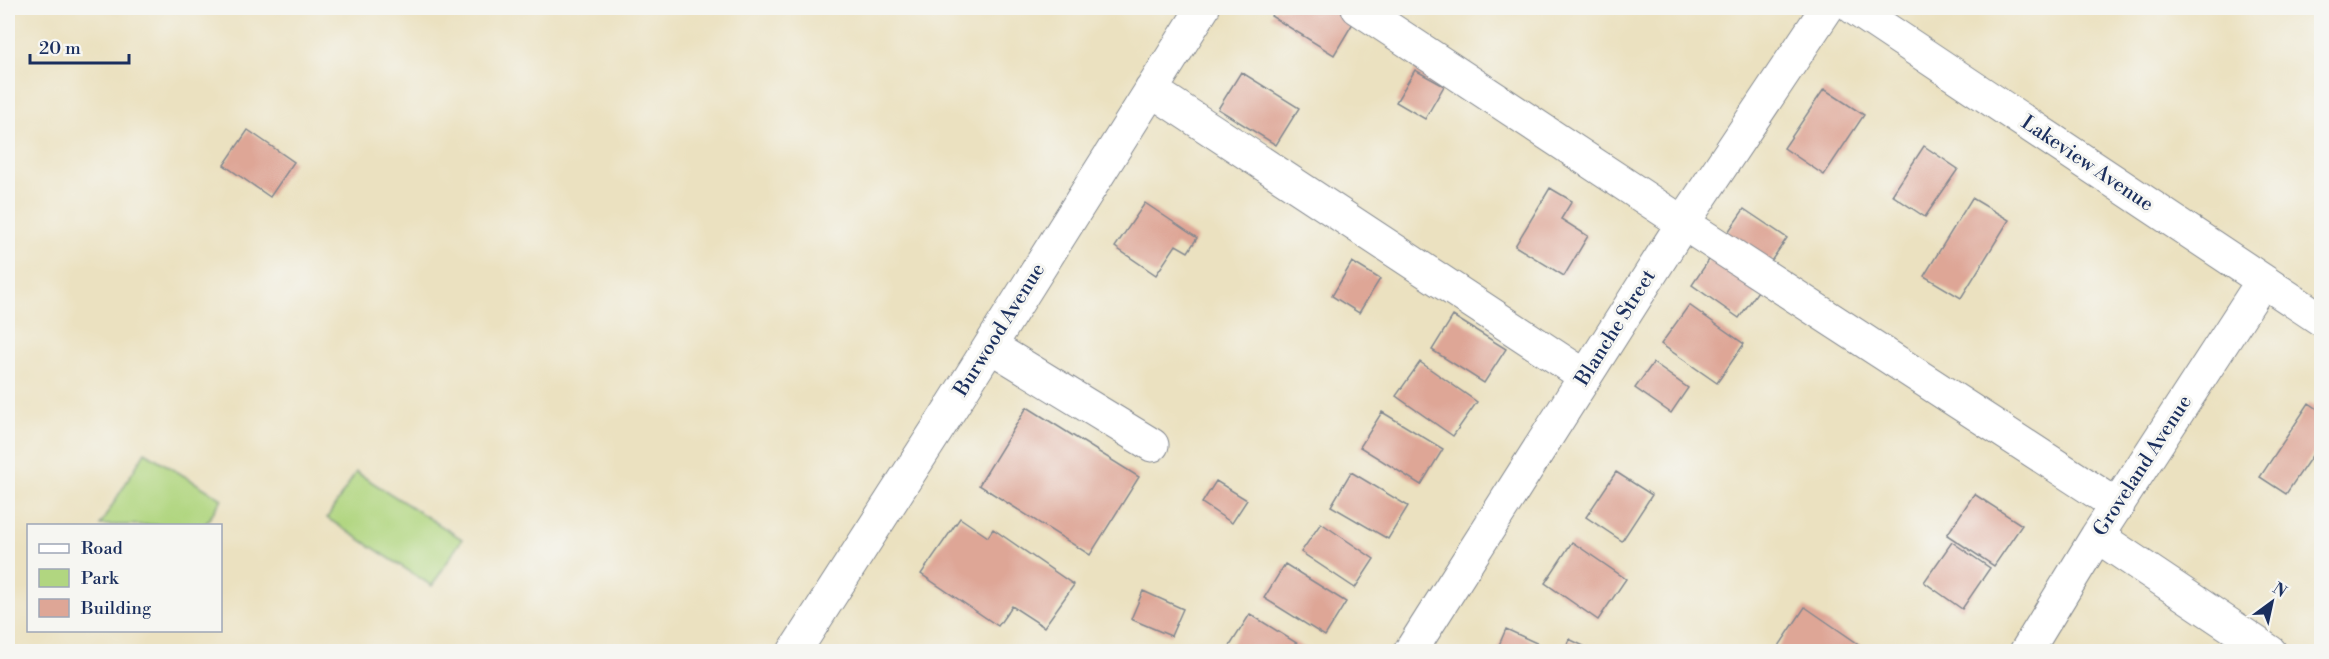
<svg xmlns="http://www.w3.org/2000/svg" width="2329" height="659" viewBox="0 0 2329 659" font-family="'Libre Bodoni',serif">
  <rect width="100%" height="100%" fill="#f6f6f2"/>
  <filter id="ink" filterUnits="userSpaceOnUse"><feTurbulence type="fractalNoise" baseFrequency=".0167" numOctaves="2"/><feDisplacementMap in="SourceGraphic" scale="12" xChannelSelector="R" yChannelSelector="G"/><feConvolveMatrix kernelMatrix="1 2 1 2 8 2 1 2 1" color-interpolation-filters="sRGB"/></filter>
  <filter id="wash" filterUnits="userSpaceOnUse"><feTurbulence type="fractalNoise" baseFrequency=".008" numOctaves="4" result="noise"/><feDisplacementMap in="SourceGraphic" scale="24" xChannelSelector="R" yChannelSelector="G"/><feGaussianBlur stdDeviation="1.35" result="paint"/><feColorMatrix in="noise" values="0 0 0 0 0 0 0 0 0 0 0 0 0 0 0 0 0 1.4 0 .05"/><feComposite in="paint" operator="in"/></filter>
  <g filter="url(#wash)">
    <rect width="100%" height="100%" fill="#ebe1c0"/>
    <!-- green -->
    <path fill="#b1d680" stroke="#66826f" stroke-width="1.5" d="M 145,452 L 222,499 L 205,525 L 100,525 Z
      M 356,472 L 462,539 L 432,586 L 327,518 Z"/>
    <g id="blocks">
      <!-- building -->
      <path fill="#dea696" d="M 1276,8 L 1350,8 L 1359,13 L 1334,55 L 1271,16 Z
        M 1415,70 L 1444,86 L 1425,119 L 1396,102 Z
        M 1241,72 L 1299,108 L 1276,145 L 1218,109 Z
        M 1824,89 L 1864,115 L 1824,175 L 1784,148 Z
        M 248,130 L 294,162 L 270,197 L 224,165 Z
        M 1924,146 L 1958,169 L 1925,217 L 1892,195 Z
        M 1550,188 L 1572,201 L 1561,219 L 1588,236 L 1564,276 L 1515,246 Z
        M 1972,198 L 2009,220 L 1961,298 L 1924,276 Z
        M 1145,203 L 1197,238 L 1188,252 L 1176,245 L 1156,275 L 1115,247 Z
        M 1744,209 L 1787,238 L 1769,264 L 1726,235 Z
        M 1715,251 L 1763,284 L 1739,318 L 1692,285 Z
        M 1352,262 L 1380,279 L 1359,313 L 1332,296 Z
        M 1689,305 L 1744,344 L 1717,383 L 1661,344 Z
        M 1453,316 L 1506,349 L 1484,383 L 1432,350 Z
        M 1420,362 L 1477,402 L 1453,436 L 1396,396 Z
        M 1653,363 L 1688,388 L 1671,413 L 1635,388 Z
        M 2309,403 L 2322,412 L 2322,441 L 2286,494 L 2260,477 Z
        M 1027,407 L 1139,477 L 1090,555 L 979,485 Z
        M 1382,412 L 1443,449 L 1421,485 L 1360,447 Z
        M 1351,472 L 1408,506 L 1388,539 L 1331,506 Z
        M 1616,472 L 1652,495 L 1622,541 L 1586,517 Z
        M 1216,481 L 1247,500 L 1232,523 L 1202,503 Z
        M 1974,494 L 2022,525 L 1994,566 L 1947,535 Z
        M 960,518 L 988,537 L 993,529 L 1074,585 L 1044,627 L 1012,606 L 998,626 L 921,574 Z
        M 1321,523 L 1374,559 L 1355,588 L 1301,552 Z
        M 1572,542 L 1626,579 L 1598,620 L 1545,583 Z
        M 1952,542 L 1990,568 L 1962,609 L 1924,582 Z
        M 1285,564 L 1346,602 L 1325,636 L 1264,598 Z
        M 1143,591 L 1183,609 L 1171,636 L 1131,619 Z
        M 1805,607 L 1870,652 L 1775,652 Z
        M 1250,614 L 1311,652 L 1226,652 Z
        M 1506,629 L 1556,652 L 1496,652 Z
        M 1569,639 L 1590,649 L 1588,652 L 1564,652 Z"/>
    </g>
  </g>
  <g filter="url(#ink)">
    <use href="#blocks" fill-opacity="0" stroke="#83888f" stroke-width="1.5"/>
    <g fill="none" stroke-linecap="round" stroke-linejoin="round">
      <!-- minor casing -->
      <g stroke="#83888f" stroke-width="35">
        <path id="minor" d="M 1358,8 L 1683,223 L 2118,506
          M 1854,8 L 2322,320
          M 1151,90 L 1585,376
          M 990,346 L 1152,445
          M 2097,536 L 2270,652
          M 794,652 L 951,408 L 1203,8
          M 1410,652 L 1683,223 L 1827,8
          M 2026,652 L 2097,536 L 2262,282"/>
      </g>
      <!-- minor -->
      <use href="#minor" stroke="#fff" stroke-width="33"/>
    </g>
  </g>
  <g text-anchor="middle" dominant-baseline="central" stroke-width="6" stroke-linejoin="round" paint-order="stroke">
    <!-- street labels -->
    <g font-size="20" fill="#1b2f5e" stroke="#f6f6f2">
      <text transform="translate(2087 164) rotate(34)">Lakeview Avenue</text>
      <text transform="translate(1616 328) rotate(-58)">Blanche Street</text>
      <text transform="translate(1000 330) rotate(-58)">Burwood Avenue</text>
      <text transform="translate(2143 466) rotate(-57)">Groveland Avenue</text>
    </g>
  </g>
  <!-- margin -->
  <rect width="2329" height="659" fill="none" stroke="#f6f6f2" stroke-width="30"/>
  <!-- legend -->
  <rect x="27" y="524" width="195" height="108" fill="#f6f6f2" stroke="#9ea6b7" stroke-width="1.5"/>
  <rect x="39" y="544" width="30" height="9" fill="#ffffff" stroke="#9ea6b7" stroke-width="1.5"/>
  <text x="81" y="554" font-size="18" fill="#1b2f5e">Road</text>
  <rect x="39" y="569" width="30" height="18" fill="#b1d680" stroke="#9ea6b7" stroke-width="1.5"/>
  <text x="81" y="584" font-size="18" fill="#1b2f5e">Park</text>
  <rect x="39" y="599" width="30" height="18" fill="#dea696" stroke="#9ea6b7" stroke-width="1.5"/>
  <text x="81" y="614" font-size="18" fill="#1b2f5e">Building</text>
  <!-- north arrow -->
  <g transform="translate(2272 602) rotate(33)" stroke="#f6f6f2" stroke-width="4.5" paint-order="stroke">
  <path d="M0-4.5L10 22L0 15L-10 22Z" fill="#1b2f5e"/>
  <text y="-9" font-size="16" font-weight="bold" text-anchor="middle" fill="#1b2f5e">N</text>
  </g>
  <!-- scale -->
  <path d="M30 54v9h99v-9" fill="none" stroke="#1b2f5e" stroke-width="3"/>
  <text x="39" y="54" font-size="18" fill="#1b2f5e" stroke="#f6f6f2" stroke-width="4.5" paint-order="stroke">20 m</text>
</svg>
